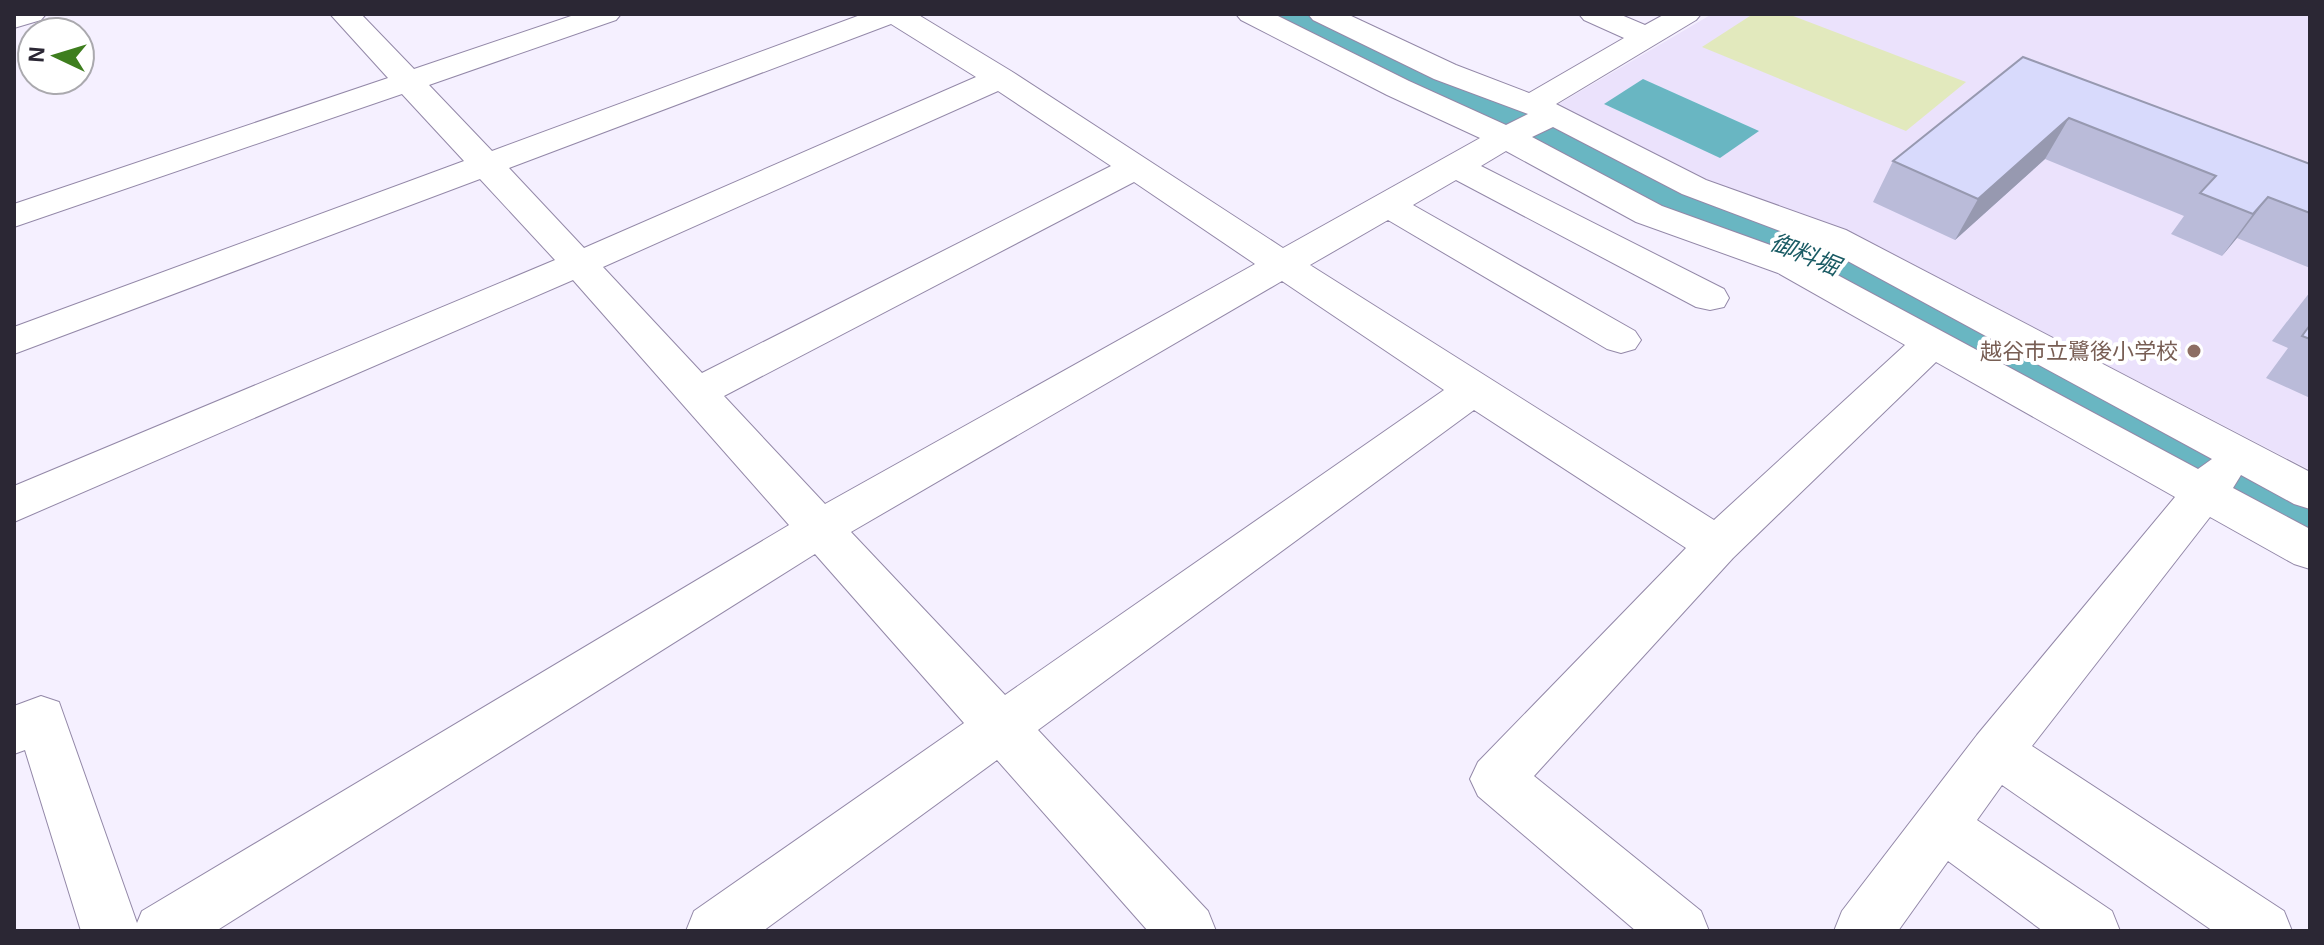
<svg xmlns="http://www.w3.org/2000/svg" width="2324" height="945" viewBox="0 0 2324 945" font-family="Arial,'Noto Sans JP',sans-serif">
  <rect width="100%" height="100%" fill="#f5f0ff"/>
  <!-- built -->
  <path fill="#ebe2fc" d="M 1712,14 L 2310,14 L 2310,470 L 1847,231 L 1705,181 L 1557,105 Z"/>
  <!-- green -->
  <path fill="#e2e9bd" d="M 1753,14 L 1788,14 L 1966,82 L 1906,131 L 1702,47 Z"/>
  <!-- water -->
  <path fill="#69b6c2" d="M 1643,79 L 1759,131 L 1720,158 L 1604,104 Z"/>
  <g fill="none" stroke-linecap="round" stroke-linejoin="round">
    <!-- river -->
    <path fill="#69b6c2" fill-rule="evenodd" d="M 1255,14 L 1330,14 L 1716,198 L 1844,240 L 2310,484 L 2310,560 L 2278,550 L 1792,272 L 1666,228 L 1429,113 L 1263,26 Z"/>
    <!-- minor casing -->
    <g stroke="#9388a8" stroke-width="2">
      <path id="minor" d="M 14,14 L 46,14 L 41,20 L 14,28 Z
        M 330,14 L 361,14 L 414,69 L 577,14 L 621,14 L 616,20 L 429,85 L 492,151 L 863,14 L 917,14 L 1011,71 L 1283,248 L 1480,138 L 1387,95 L 1241,20 L 1236,14 L 1274,14 L 1409,81 L 1506,125 L 1528,114 L 1434,79 L 1313,20 L 1308,14 L 1347,14 L 1456,65 L 1529,93 L 1624,38 L 1584,20 L 1579,14 L 1619,14 L 1645,25 L 1665,14 L 1701,14 L 1696,20 L 1556,104 L 1706,180 L 1846,230 L 2310,472 L 2310,509 L 2294,504 L 2241,475 L 2233,488 L 2310,529 L 2310,569 L 2294,564 L 2210,517 L 2032,746 L 2284,911 L 2292,931 L 2213,931 L 2002,785 L 1977,820 L 2112,911 L 2120,931 L 2043,931 L 1948,861 L 1898,931 L 1834,931 L 1842,911 L 1977,735 L 2175,497 L 1936,362 L 1733,558 L 1534,776 L 1701,911 L 1709,931 L 1636,931 L 1478,796 L 1470,779 L 1478,762 L 1686,548 L 1474,410 L 1038,730 L 1208,911 L 1216,931 L 1148,931 L 997,760 L 763,931 L 686,931 L 694,911 L 964,723 L 815,554 L 216,931 L 81,931 L 25,750 L 14,754 L 14,706 L 41,696 L 59,702 L 137,923 L 142,911 L 789,525 L 573,280 L 14,522 L 14,486 L 555,260 L 480,179 L 14,354 L 14,327 L 464,161 L 402,94 L 14,227 L 14,204 L 388,78 ZM 891,24 L 976,77 L 584,248 L 509,168 ZM 998,91 L 1111,166 L 702,373 L 603,267 ZM 1553,127 L 1682,194 L 1820,246 L 2212,459 L 2198,469 L 1804,257 L 1662,206 L 1532,137 ZM 1506,151 L 1636,222 L 1778,273 L 1905,345 L 1714,520 L 1310,265 L 1388,220 L 1607,349 L 1621,353 L 1635,349 L 1641,340 L 1635,331 L 1413,205 L 1456,180 L 1696,307 L 1710,310 L 1724,307 L 1729,298 L 1724,289 L 1481,166 ZM 1134,182 L 1255,264 L 825,504 L 724,396 ZM 1282,281 L 1444,390 L 1005,695 L 851,532 Z"/>
    </g>
    <!-- minor -->
    <use href="#minor" fill="#fff" fill-rule="evenodd"/>
  </g>
  <!-- wall -->
  <path fill="#babbd9" d="M 2023,57 L 2310,164 L 2310,268 L 2237,238 L 2222,256 L 2171,234 L 2184,216 L 2045,159 L 1955,240 L 1873,202 L 1893,161 Z
    M 2310,292 L 2310,398 L 2266,378 L 2288,348 L 2272,341 Z"/>
  <!-- shaded-wall -->
  <path fill="#9799b0" d="M 2069,118 L 2045,159 L 1955,240 L 1978,199 Z
    M 2268,197 L 2237,238 L 2222,256 L 2253,214 Z"/>
  <!-- building -->
  <path fill="#d8dafc" stroke="#9799b0" stroke-width="2" d="M 2023,57 L 2310,164 L 2310,213 L 2268,197 L 2253,214 L 2200,193 L 2216,176 L 2069,118 L 1978,199 L 1893,161 Z
    M 2310,325 L 2310,339 L 2302,336 Z"/>
  <!-- markers -->
  <circle fill="#8d6e63" stroke="#fff" stroke-width="3" cx="2194" cy="351" r="8"/>
  <g text-anchor="middle" dominant-baseline="central" stroke-width="8" stroke-linejoin="round" paint-order="stroke">
    <!-- education labels -->
    <g font-size="22" fill="#785e54" stroke="#fff" text-anchor="end">
      <text x="2178" y="351">越谷市立鷺後小学校</text>
    </g>
    <!-- water labels -->
    <g font-size="24" font-style="italic" fill="#1a5b64" stroke="#fff">
      <text transform="translate(1805 254) rotate(22)">御料堀</text>
    </g>
  </g>
  <!-- border -->
  <rect width="2324" height="945" fill="none" stroke="#2b2734" stroke-width="32"/>
  <!-- north arrow -->
  <g transform="translate(56 56) rotate(274)"><circle r="38" fill="#ffffff" stroke="#aaa9ae" stroke-width="2"/>
  <path d="M0-6L14 30L0 20L-14 30Z" fill="#3e7e1e"/>
  <text y="-12" font-size="22" font-weight="bold" text-anchor="middle" fill="#2b2734">N</text>
  </g>
</svg>
